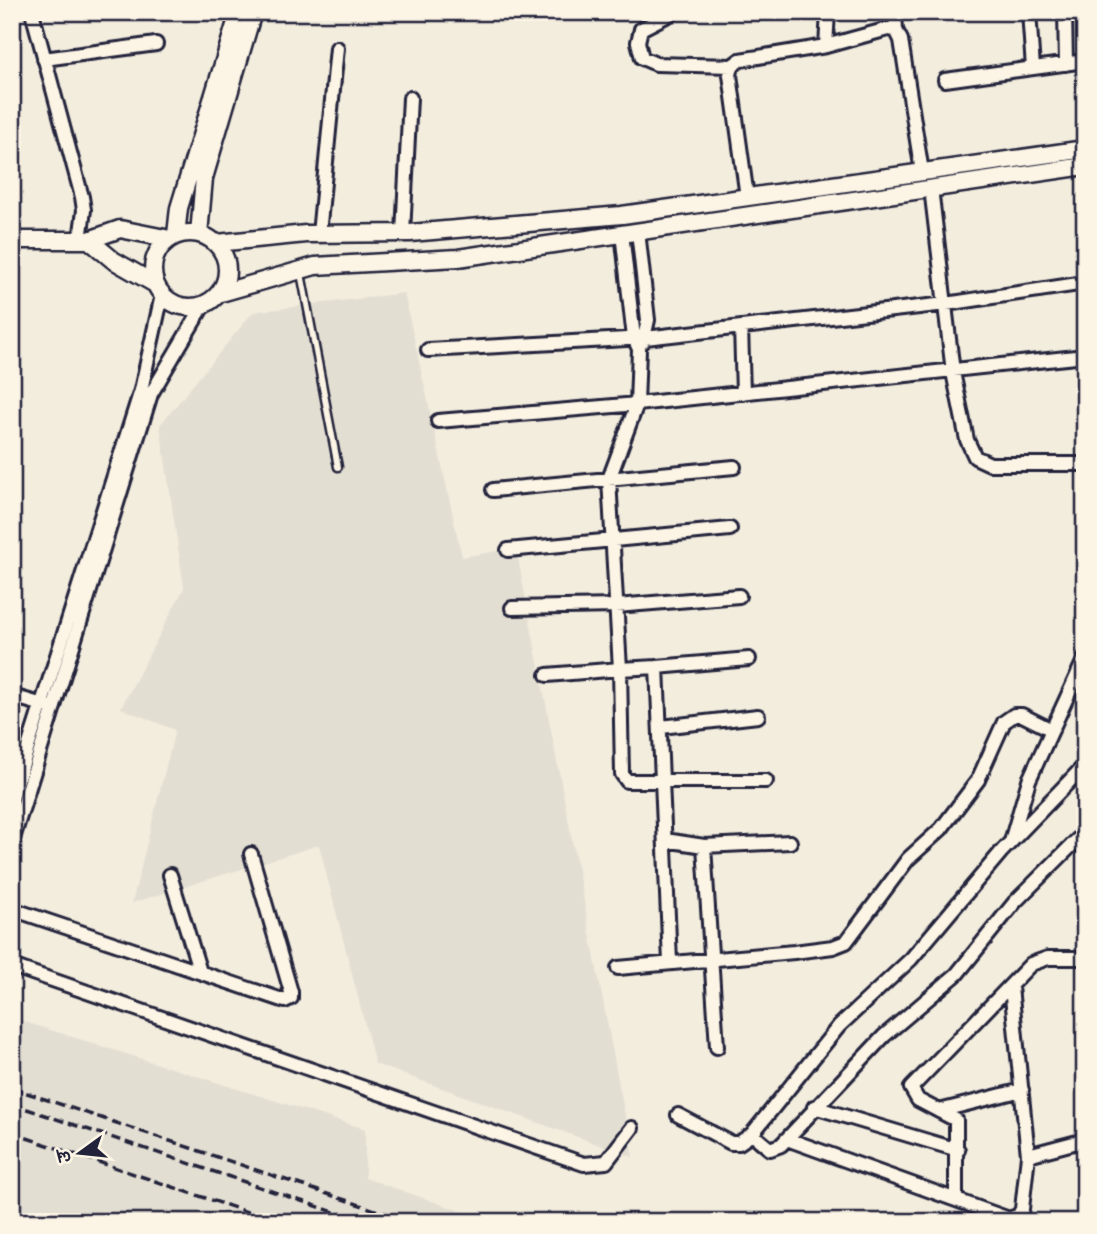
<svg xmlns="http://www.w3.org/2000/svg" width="1097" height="1234" viewBox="0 0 1097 1234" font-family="Kalam,'Playpen Sans Deva',sans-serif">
  <rect width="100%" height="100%" fill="#f3edde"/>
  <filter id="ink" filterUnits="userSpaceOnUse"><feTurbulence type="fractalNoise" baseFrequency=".0143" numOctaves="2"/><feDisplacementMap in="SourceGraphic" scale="14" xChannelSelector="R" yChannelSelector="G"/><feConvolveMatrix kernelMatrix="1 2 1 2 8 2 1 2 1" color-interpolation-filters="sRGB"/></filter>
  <g filter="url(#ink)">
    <!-- built -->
    <path fill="#e3ded2" d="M 404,293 L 462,557 L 516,548 L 633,1157 L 375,1064 L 319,845 L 132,903 L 175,730 L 121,708 L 184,588 L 160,425 L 253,312 Z
      M 12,1018 L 365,1129 L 365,1178 L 493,1222 L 12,1222 Z"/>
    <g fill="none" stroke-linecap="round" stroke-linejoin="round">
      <!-- service casing -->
      <g stroke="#22223b" stroke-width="11">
        <path id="service" d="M 301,273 L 338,467"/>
      </g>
      <!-- minor casing -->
      <g stroke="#22223b" stroke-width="18">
        <path id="minor" d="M 32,12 L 82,197 L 84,210 L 80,240
          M 674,12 L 641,29 L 638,42 L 642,58 L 656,64 L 732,66
          M 895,12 L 896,30
          M 1029,12 L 1033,68
          M 1065,12 L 1066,64
          M 826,46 L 828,12
          M 44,59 L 156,44
          M 945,80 L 1085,61
          M 931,188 L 953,372 L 967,440 L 975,457 L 990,464 L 1085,464
          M 747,197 L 730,75 L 732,66 L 740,60 L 826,46 L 888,29 L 896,30 L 901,40 L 922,172
          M 638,231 L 648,320 L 643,342
          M 403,233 L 410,98
          M 319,234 L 337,48
          M 741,327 L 743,393
          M 428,350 L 645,338 L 946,304 L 1085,283
          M 438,421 L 637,404 L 639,349 L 634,338 L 622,233
          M 493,490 L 734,467
          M 508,550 L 730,529
          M 512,608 L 616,606 L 739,596
          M 657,667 L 749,659
          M 547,675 L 620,669 L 622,774 L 627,781 L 766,781
          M 12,696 L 50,707
          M 661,727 L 758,716
          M 12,798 L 141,390 L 162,295
          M 1012,838 L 1029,780 L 1085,658
          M 665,840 L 704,846 L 717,1047
          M 12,842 L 151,394 L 203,306
          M 704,846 L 790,842
          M 170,875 L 200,972
          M 12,909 L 285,1001 L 291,998 L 291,992 L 251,854
          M 670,962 L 657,667 L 620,669 L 609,479 L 637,404 L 1085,356
          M 12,966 L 584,1164 L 606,1162 L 632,1128
          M 618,968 L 794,952 L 833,947 L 846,942 L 908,859 L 941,829 L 978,780 L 1004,722 L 1014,715 L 1022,715 L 1052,730
          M 1011,987 L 1028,1155
          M 814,1107 L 958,1150
          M 939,1111 L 1022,1090
          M 678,1115 L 731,1143 L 739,1143 L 752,1134 L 839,1026 L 911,959 L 1002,851 L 1085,765
          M 752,1134 L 770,1149 L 781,1145 L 884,1036 L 957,974 L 1015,902 L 1085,832
          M 787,1139 L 1009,1219 L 1019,1215 L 1022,1209 L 1028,1155 L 1085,1140
          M 956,1199 L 956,1120 L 918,1100 L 911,1088 L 1031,964 L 1048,958 L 1085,958"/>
      </g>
      <!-- tertiary casing -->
      <g stroke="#22223b" stroke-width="21">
        <path id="tertiary" d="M153 270a37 37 0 1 1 74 0a37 37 0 1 1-74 0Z
          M 199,234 L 204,178 L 253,12
          M 176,235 L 179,208 L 239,12
          M 12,240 L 89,240 L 120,229 L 170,239
          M 89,240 L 113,260 L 155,284
          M 217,243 L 306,234 L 410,233 L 622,215 L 1085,149
          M 221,293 L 315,266 L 458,258 L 1085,166"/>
      </g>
      <!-- service -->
      <use href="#service" stroke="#fcf5e5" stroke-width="6"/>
      <!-- minor -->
      <use href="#minor" stroke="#fcf5e5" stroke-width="12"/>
      <!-- tertiary -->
      <use href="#tertiary" stroke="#fcf5e5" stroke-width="16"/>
      <!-- rail -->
      <path stroke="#22223b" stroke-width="3.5" stroke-dasharray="10 5" stroke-linecap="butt" d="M 12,1088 L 411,1222
        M 12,1104 L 364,1222
        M 12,1133 L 277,1222"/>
    </g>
  </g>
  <!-- margin -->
  <rect width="1097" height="1234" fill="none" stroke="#fcf5e5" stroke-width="42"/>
  <rect x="21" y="21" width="1055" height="1192" fill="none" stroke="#22223b" stroke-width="2.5" filter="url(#ink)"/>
  <!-- north arrow -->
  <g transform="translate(80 1153) rotate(255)" stroke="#fcf5e5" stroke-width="5" paint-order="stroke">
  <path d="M0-5L12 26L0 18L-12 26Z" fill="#22223b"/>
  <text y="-10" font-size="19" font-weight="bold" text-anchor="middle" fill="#22223b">उ</text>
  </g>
</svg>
